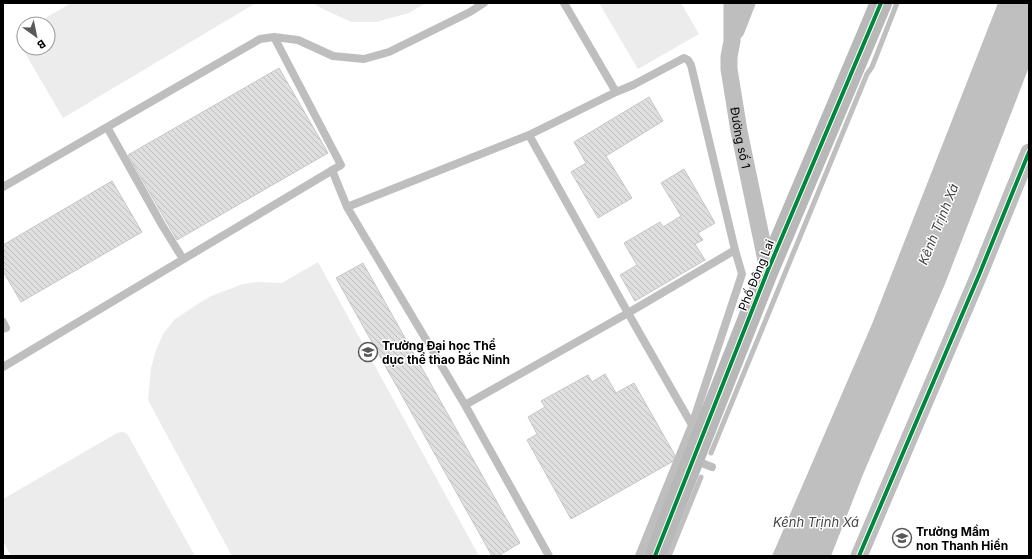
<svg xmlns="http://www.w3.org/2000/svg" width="1032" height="559" viewBox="0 0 1032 559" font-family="Inter,sans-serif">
  <defs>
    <pattern id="building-back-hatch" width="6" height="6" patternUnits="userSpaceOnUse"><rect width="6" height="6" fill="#dfdfdf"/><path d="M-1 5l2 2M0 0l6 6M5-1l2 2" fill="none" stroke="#bebebe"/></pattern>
  </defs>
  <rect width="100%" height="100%" fill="#fff"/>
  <!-- pitch -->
  <path fill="#ececec" d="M 71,3 L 256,3 L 63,118 L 15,36 L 24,30 L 24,48 L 48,48 L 48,24 L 35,24 Z
    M 313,3 L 426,3 L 409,13 L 376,22 L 351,22 L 323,9 Z
    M 599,3 L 681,3 L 699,34 L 638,69 Z
    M 318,262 L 479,556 L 232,556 L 148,400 L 151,368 L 156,350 L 163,334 L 175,319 L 198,304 L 211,296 L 243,284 L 257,282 L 282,283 Z
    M 122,432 L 126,433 L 129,437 L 195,556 L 11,556 L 3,541 L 3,499 L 117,433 Z"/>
  <!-- water -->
  <path fill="#bfbfbf" d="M 998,3 L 1029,3 L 1029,67 L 945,284 L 864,472 L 831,556 L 772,556 L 872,324 Z"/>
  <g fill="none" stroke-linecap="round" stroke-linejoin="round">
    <!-- stream -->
    <path stroke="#bfbfbf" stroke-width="5" d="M 711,453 L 867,74 L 872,67 L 897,3
      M 669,556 L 701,477"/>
  </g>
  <!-- building -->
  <path fill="url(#building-back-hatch)" stroke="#c7c7c7" d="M 279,68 L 328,153 L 177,240 L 128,155 Z
    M 649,97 L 663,121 L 606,156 L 632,198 L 598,218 L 571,172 L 586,163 L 574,142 Z
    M 684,169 L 715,223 L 698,233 L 703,240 L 695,244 L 705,260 L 635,301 L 620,275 L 637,265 L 624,243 L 660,222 L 663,227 L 681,216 L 661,183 Z
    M 112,181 L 142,232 L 21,302 L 3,271 L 3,245 Z
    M 363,263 L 520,543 L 498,556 L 492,556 L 336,278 Z
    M 605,374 L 616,393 L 634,383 L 677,459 L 571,519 L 527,440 L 537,434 L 528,417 L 545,407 L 541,401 L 588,375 L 592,382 Z"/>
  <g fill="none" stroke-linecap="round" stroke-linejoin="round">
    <!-- lane -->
    <path stroke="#bebebe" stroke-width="8" d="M 564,3 L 616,92
      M 107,127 L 162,225 L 183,259
      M 529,135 L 628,313 L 692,425
      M 332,170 L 347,207 L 465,405 L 549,556
      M 3,187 L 260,39 L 274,37 L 298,40 L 333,56 L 364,59 L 389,52 L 470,12 L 484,3
      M 347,207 L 529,135 L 616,92 L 633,85 L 684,58 L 688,60 L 691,65 L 735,250 L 742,274 L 692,425 L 639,556
      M 3,322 L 6,328 L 3,329
      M 3,367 L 341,165 L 274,37
      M 465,405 L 628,313 L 735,250
      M 694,460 L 712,467"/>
    <!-- street -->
    <g stroke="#bebebe" stroke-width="17">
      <path id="s1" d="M 732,3 L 732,41 L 729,57 L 729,69 L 739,131 L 768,270"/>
      <path d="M 736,31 L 747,3"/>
      <path d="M 859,556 L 979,275 L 1029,152"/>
    </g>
    <!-- secondary -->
    <path stroke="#b8b8b8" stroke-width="22" d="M 655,556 L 768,270 L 881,3"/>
    <!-- cycleway casing -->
    <g stroke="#fff" stroke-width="6">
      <path id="cycleway" d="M 655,556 L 768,270 L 881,3
        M 859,556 L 979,275 L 1029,152"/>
    </g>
    <!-- cycleway -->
    <use href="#cycleway" stroke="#00873e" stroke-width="4"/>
  </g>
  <!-- icons -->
  <defs>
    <g id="university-ring" transform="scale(1)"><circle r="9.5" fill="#fff" stroke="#595959" stroke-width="1.5"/><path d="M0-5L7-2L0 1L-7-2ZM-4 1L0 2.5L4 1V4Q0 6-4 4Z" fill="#595959"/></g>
    <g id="school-ring" transform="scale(1)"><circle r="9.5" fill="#fff" stroke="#595959" stroke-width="1.5"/><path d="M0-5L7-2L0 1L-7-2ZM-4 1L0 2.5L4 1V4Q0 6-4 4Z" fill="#595959"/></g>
  </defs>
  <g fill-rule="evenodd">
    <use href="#university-ring" x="368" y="352"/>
    <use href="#school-ring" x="902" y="538"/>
  </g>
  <g text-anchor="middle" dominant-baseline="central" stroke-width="3" stroke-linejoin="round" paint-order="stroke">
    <!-- street labels -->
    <g font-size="12" fill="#000" stroke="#fff">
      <text stroke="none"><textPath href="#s1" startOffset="136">Đường số 1</textPath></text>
      <text transform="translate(756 275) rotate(-68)">Phố Đông Lai</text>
    </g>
    <!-- poi labels -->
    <g font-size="12" font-weight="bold" fill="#000" stroke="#fff" text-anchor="start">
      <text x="382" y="345">Trường Đại học Thể<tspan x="382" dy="14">dục thể thao Bắc Ninh</tspan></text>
      <text x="916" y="531">Trường Mầm<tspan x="916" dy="14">non Thanh Hiền</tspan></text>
    </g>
    <!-- water labels -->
    <g font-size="13" font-style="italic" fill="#444" stroke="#fff">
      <text transform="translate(938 224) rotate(-68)">Kênh Trịnh Xá</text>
      <text x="816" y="522">Kênh Trịnh Xá</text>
    </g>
  </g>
  <!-- border -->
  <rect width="1032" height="559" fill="none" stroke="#000000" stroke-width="8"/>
  <!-- north arrow -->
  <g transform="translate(36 36) rotate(147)"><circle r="19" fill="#ffffff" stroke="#999999"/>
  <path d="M0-3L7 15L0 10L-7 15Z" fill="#595959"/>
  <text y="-6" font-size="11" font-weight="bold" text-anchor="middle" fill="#000000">B</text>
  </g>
</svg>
